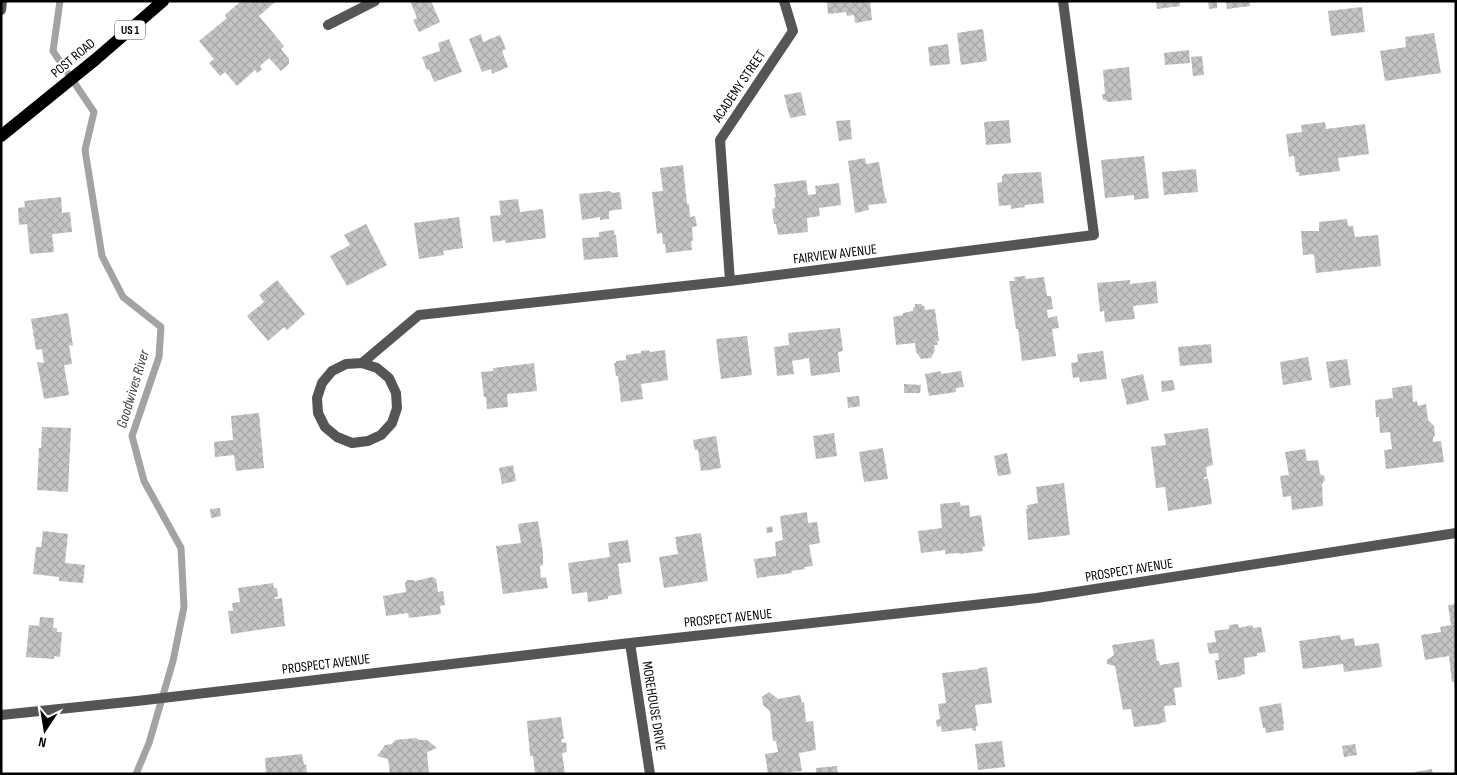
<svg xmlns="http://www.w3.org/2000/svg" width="1457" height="775" viewBox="0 0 1457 775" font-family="'Sofia Sans Condensed',sans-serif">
  <defs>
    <pattern id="building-cross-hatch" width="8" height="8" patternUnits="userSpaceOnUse" patternTransform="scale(1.25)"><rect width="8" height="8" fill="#c4c4c4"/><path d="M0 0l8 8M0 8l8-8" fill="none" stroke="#a7a7a7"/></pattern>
  </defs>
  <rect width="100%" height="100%" fill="#fff"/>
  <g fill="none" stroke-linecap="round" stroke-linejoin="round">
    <!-- stream -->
    <path stroke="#a3a3a3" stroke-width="7" d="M 60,1 L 53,51 L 94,112 L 85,150 L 102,256 L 123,297 L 161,327 L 159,357 L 132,436 L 144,481 L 181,548 L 184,607 L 173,661 L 149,743 L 136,774"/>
  </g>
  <!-- building -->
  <path fill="url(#building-cross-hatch)" d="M 241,1 L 276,1 L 259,16 L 284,46 L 281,49 L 289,59 L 289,64 L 281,71 L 269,58 L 260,66 L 262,69 L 257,73 L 255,70 L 237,86 L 225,72 L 220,76 L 209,63 L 214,59 L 199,41 L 227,18 L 225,15 Z
    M 410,1 L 431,1 L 440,22 L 419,32 L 413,20 L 417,18 Z
    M 827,1 L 870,1 L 872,20 L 855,23 L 854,15 L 847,16 L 846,12 L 828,14 Z
    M 1156,1 L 1180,1 L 1180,6 L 1157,9 Z
    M 1217,1 L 1217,8 L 1209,9 L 1208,2 Z
    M 1226,1 L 1250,1 L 1250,6 L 1227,9 Z
    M 1362,7 L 1365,32 L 1331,36 L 1328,11 Z
    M 983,29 L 987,61 L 961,65 L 957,33 Z
    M 1434,33 L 1441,73 L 1385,81 L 1380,51 L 1406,47 L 1405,37 Z
    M 481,34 L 483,42 L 500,35 L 506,49 L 502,51 L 508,67 L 492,74 L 491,69 L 482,72 L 469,39 Z
    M 449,39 L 462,72 L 434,82 L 429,69 L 427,70 L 422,57 L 440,51 L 438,43 Z
    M 948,44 L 950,64 L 930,66 L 928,47 Z
    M 1189,50 L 1190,63 L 1165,65 L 1164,53 Z
    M 1202,56 L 1204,75 L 1193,76 L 1191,57 Z
    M 1129,67 L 1132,100 L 1107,102 L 1106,100 L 1103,100 L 1102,94 L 1105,94 L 1103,70 Z
    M 801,92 L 806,115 L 790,118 L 784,95 Z
    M 850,120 L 852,139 L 839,141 L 836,121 Z
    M 1009,120 L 1011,143 L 986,145 L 984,122 Z
    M 1325,122 L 1326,129 L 1365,124 L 1369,154 L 1338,158 L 1340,171 L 1299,176 L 1299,172 L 1296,172 L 1294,156 L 1289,157 L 1286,134 L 1302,132 L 1301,125 Z
    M 1144,156 L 1149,198 L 1134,200 L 1134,195 L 1105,198 L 1101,160 Z
    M 865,158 L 866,164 L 879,162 L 885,198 L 886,197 L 887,203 L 868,205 L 869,210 L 855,213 L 848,161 Z
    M 683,165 L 687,204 L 689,204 L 690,217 L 695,216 L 697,226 L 692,227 L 693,241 L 691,241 L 692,250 L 666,253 L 665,244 L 663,244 L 662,233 L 657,234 L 652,192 L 663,191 L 660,168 Z
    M 1196,169 L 1198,192 L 1164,195 L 1162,172 Z
    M 1041,172 L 1044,203 L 1024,205 L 1025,207 L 1011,209 L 1011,205 L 999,206 L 997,183 L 1002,182 L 1002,176 L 1004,175 L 1004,174 Z
    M 806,180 L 808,195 L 816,194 L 815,186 L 839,183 L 841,205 L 819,208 L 820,216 L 807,218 L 808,232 L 778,235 L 776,224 L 774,224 L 772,209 L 775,208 L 774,197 L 776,197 L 774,184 Z
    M 610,191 L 610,192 L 612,192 L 612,193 L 620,192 L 622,209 L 609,211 L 609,219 L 600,220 L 600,217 L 582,220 L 579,194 Z
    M 61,197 L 62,213 L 70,212 L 72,232 L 52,234 L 54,252 L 30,254 L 27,224 L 19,225 L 18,208 L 25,207 L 24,201 Z
    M 518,199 L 520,212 L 543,209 L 546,238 L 505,243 L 505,240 L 493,242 L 490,216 L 501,215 L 499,201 Z
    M 459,217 L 463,248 L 443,251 L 444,255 L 419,259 L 414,223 Z
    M 1347,219 L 1348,226 L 1353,226 L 1355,237 L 1378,235 L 1381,266 L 1316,273 L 1314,254 L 1303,255 L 1301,231 L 1319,231 L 1319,222 Z
    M 366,224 L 387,265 L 347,286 L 330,256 L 350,245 L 344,235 Z
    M 614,230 L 614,235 L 616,235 L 618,257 L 584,260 L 582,238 L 599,237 L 599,232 Z
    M 1025,276 L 1026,279 L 1044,277 L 1047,296 L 1051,296 L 1053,309 L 1047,310 L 1048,318 L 1057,316 L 1059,328 L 1052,329 L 1056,356 L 1022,361 L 1018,329 L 1016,329 L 1009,281 L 1015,281 L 1014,277 Z
    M 277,280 L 305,314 L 287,330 L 284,327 L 268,341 L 247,316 L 264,302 L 259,295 Z
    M 1130,280 L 1130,284 L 1156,281 L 1158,303 L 1133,306 L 1135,319 L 1105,322 L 1104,311 L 1100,312 L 1097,283 Z
    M 915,304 L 922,304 L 922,306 L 924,306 L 925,310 L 935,309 L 939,341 L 937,341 L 938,345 L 934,345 L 935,350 L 931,358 L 921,359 L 916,352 L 915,343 L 896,345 L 893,317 L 903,315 L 903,313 L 913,311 L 913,308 L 915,307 Z
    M 68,313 L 73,346 L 69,345 L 72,364 L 64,365 L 69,395 L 44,399 L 37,362 L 44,363 L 42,349 L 36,350 L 31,319 Z
    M 840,328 L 843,351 L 838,352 L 840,372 L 811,376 L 809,358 L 792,361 L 794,374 L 777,376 L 774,347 L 789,345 L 788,333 Z
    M 747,336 L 752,375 L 721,379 L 716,339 Z
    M 1211,344 L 1212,363 L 1180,366 L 1178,347 Z
    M 649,350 L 650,352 L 665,350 L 668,380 L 641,384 L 643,399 L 621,402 L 618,376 L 616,376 L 614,363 L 616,363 L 616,361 L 626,360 L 626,355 L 641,353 L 641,351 Z
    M 1103,351 L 1107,379 L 1080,382 L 1079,377 L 1073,378 L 1071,363 L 1078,362 L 1077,354 Z
    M 1308,357 L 1312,380 L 1283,385 L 1280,362 Z
    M 1347,359 L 1351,385 L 1330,388 L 1326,362 Z
    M 534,363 L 537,391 L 507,394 L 508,407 L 487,409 L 486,397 L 484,397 L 481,372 L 493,371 L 493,368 Z
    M 941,371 L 941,374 L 961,371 L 964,387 L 956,388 L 956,392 L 929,396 L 925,374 Z
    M 1143,374 L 1149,400 L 1127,405 L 1121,379 Z
    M 1173,380 L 1175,390 L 1162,392 L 1161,381 Z
    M 904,384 L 921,385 L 920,393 L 904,393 Z
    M 1412,385 L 1413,402 L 1417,401 L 1418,406 L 1426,404 L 1428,420 L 1434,426 L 1435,435 L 1433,438 L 1433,442 L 1441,441 L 1444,462 L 1386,469 L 1384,450 L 1392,449 L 1390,432 L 1380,433 L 1379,417 L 1376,417 L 1375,400 L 1393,398 L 1392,388 Z
    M 859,396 L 860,406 L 848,408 L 847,397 Z
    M 259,413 L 264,468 L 236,471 L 234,455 L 215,457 L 214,442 L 233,440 L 231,416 Z
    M 42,427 L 71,428 L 68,492 L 37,490 L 39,448 L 41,448 Z
    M 1208,428 L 1213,465 L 1206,467 L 1207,477 L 1204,477 L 1204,479 L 1208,478 L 1212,504 L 1168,511 L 1165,487 L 1156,488 L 1151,447 L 1166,445 L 1164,434 Z
    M 834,433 L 837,456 L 816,459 L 813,436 Z
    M 716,436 L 721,468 L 701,471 L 698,450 L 695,450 L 693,440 Z
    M 883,448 L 888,479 L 864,482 L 859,452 Z
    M 1305,449 L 1307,461 L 1318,460 L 1320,474 L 1324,476 L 1325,480 L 1322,484 L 1323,506 L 1292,510 L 1291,496 L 1283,497 L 1280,476 L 1289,475 L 1285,452 Z
    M 1007,453 L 1011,474 L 998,476 L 994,456 Z
    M 513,465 L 516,481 L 502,484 L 499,468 Z
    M 1064,483 L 1070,535 L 1028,540 L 1026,509 L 1028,509 L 1027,505 L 1038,503 L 1036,487 Z
    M 960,502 L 961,506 L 969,505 L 970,517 L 981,515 L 985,546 L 982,547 L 983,551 L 960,554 L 959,553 L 945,554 L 945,550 L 921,553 L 918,531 L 942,528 L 940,504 Z
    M 220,508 L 221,516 L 211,518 L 210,509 Z
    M 807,512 L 808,523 L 817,522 L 820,543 L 809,545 L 813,566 L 804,567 L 805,569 L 791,571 L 792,573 L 757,578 L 754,559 L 776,556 L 775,542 L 783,540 L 780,516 Z
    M 538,521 L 543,553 L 543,565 L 540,566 L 541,578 L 546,577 L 548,588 L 503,594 L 496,546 L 521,543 L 518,524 Z
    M 772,526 L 773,532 L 767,533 L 766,528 Z
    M 43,531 L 68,534 L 65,563 L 85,565 L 83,583 L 59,581 L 59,577 L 33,574 L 36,547 L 41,547 Z
    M 701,533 L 708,581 L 664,588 L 659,557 L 678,554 L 675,537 Z
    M 628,540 L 631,562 L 618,564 L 622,594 L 608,596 L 608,599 L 588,602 L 587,592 L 572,594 L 568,563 L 610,557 L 608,543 Z
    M 432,577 L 436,579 L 438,592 L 443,591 L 445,605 L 440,606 L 441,614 L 409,618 L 408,613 L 386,616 L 383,596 L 406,592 L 405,583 L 407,580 L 413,580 L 415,581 Z
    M 273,583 L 274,588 L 277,588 L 278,597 L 275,597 L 275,599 L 282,598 L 285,626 L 231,634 L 228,611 L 233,611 L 232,603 L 240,602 L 238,588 Z
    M 1456,604 L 1456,688 L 1455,688 L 1454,682 L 1452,682 L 1449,656 L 1425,660 L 1421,635 L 1441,632 L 1440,627 L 1451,625 L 1448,605 Z
    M 40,617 L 54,618 L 53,628 L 57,628 L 57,632 L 62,632 L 60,657 L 54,656 L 54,659 L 26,657 L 29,625 L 39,626 Z
    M 1238,624 L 1239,628 L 1252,625 L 1253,628 L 1261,627 L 1266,652 L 1257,653 L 1257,656 L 1244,658 L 1245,674 L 1241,675 L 1241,676 L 1218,680 L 1215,660 L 1219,660 L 1218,653 L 1209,654 L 1207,643 L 1216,642 L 1214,631 L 1229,629 L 1229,625 Z
    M 1340,635 L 1341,640 L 1354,638 L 1355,646 L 1379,643 L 1382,667 L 1344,672 L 1343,664 L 1303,669 L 1299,641 Z
    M 1154,639 L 1157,661 L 1159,661 L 1160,665 L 1179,662 L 1182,687 L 1174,688 L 1176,705 L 1164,706 L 1166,722 L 1160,723 L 1161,724 L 1134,727 L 1131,709 L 1123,710 L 1115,666 L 1107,664 L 1107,660 L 1114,655 L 1112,645 Z
    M 987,667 L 992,703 L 975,705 L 978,726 L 976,726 L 976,731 L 973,731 L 972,728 L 942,732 L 941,726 L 937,727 L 936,720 L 940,719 L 938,704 L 946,703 L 942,673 L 979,669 L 979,668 Z
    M 769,692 L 778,699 L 800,695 L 802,703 L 804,702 L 806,722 L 813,721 L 816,750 L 799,753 L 802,771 L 768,774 L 765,754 L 778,752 L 776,741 L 773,741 L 770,711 L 763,705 L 762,697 Z
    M 1281,703 L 1284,724 L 1283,725 L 1284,730 L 1266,733 L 1265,728 L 1263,728 L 1259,707 Z
    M 561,717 L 564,739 L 561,739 L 562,743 L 566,742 L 567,752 L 562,753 L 565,774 L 535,774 L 533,756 L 530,756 L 527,721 Z
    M 416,738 L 419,740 L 427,740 L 437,748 L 427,752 L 429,774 L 390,774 L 388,759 L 377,756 L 385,745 L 392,744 L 395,740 Z
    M 1002,741 L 1005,767 L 978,770 L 975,744 Z
    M 1355,744 L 1357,755 L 1344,757 L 1342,746 Z
    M 302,754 L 304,765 L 306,764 L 307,774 L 266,774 L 265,758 Z
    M 837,766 L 838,774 L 816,774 L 816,768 Z
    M 1432,769 L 1433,774 L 1415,774 L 1415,772 Z"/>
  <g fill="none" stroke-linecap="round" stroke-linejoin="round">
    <!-- lane -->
    <path stroke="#555" stroke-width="10" d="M 1,10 L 2,1
      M 328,25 L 375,1"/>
    <!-- street -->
    <path stroke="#555" stroke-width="10" d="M 730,281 L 720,140 L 793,31 L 784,1
      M 362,363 L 377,368 L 389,378 L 396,393 L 397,408 L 392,423 L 381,435 L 368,441 L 352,443 L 337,437 L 325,427 L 318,413 L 317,398 L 322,383 L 332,371 L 346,364 L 362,363 L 419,315 L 730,281 L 1094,235 L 1063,1
      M 630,643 L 650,774
      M 1,715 L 137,701 L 630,643 L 1037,598 L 1456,533"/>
    <!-- primary -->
    <path stroke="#000" stroke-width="12" d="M 1,136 L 96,59 L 163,1"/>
  </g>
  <g text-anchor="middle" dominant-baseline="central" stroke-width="4" stroke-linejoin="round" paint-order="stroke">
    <!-- shield labels -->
    <rect fill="#fff" stroke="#4c4c4c" stroke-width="1" x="115" y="20.5" width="30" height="19" rx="4"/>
    <g font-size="12" font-weight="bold" fill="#000">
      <text x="130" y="30">US 1</text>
    </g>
    <!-- street labels -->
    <g font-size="14" fill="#000" stroke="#fff">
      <text transform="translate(73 58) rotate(-40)">POST ROAD</text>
      <text transform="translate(739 86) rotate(-56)">ACADEMY STREET</text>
      <text transform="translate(835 254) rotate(-7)">FAIRVIEW AVENUE</text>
      <text transform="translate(1129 570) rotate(-9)">PROSPECT AVENUE</text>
      <text transform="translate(728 618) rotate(-6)">PROSPECT AVENUE</text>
      <text transform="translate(326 664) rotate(-7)">PROSPECT AVENUE</text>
      <text transform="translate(654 706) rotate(81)">MOREHOUSE DRIVE</text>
    </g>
    <!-- water labels -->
    <g font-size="15" font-style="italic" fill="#444" stroke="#fff">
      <text transform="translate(133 389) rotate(-73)">Goodwives River</text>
    </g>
  </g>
  <!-- border -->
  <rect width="1457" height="775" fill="none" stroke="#000000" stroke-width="5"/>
  <!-- north arrow -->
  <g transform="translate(45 730) rotate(192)" stroke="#ffffff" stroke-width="4" paint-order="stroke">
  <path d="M0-4L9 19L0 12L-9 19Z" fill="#000000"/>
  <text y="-8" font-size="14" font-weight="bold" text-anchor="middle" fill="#000000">N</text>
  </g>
</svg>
